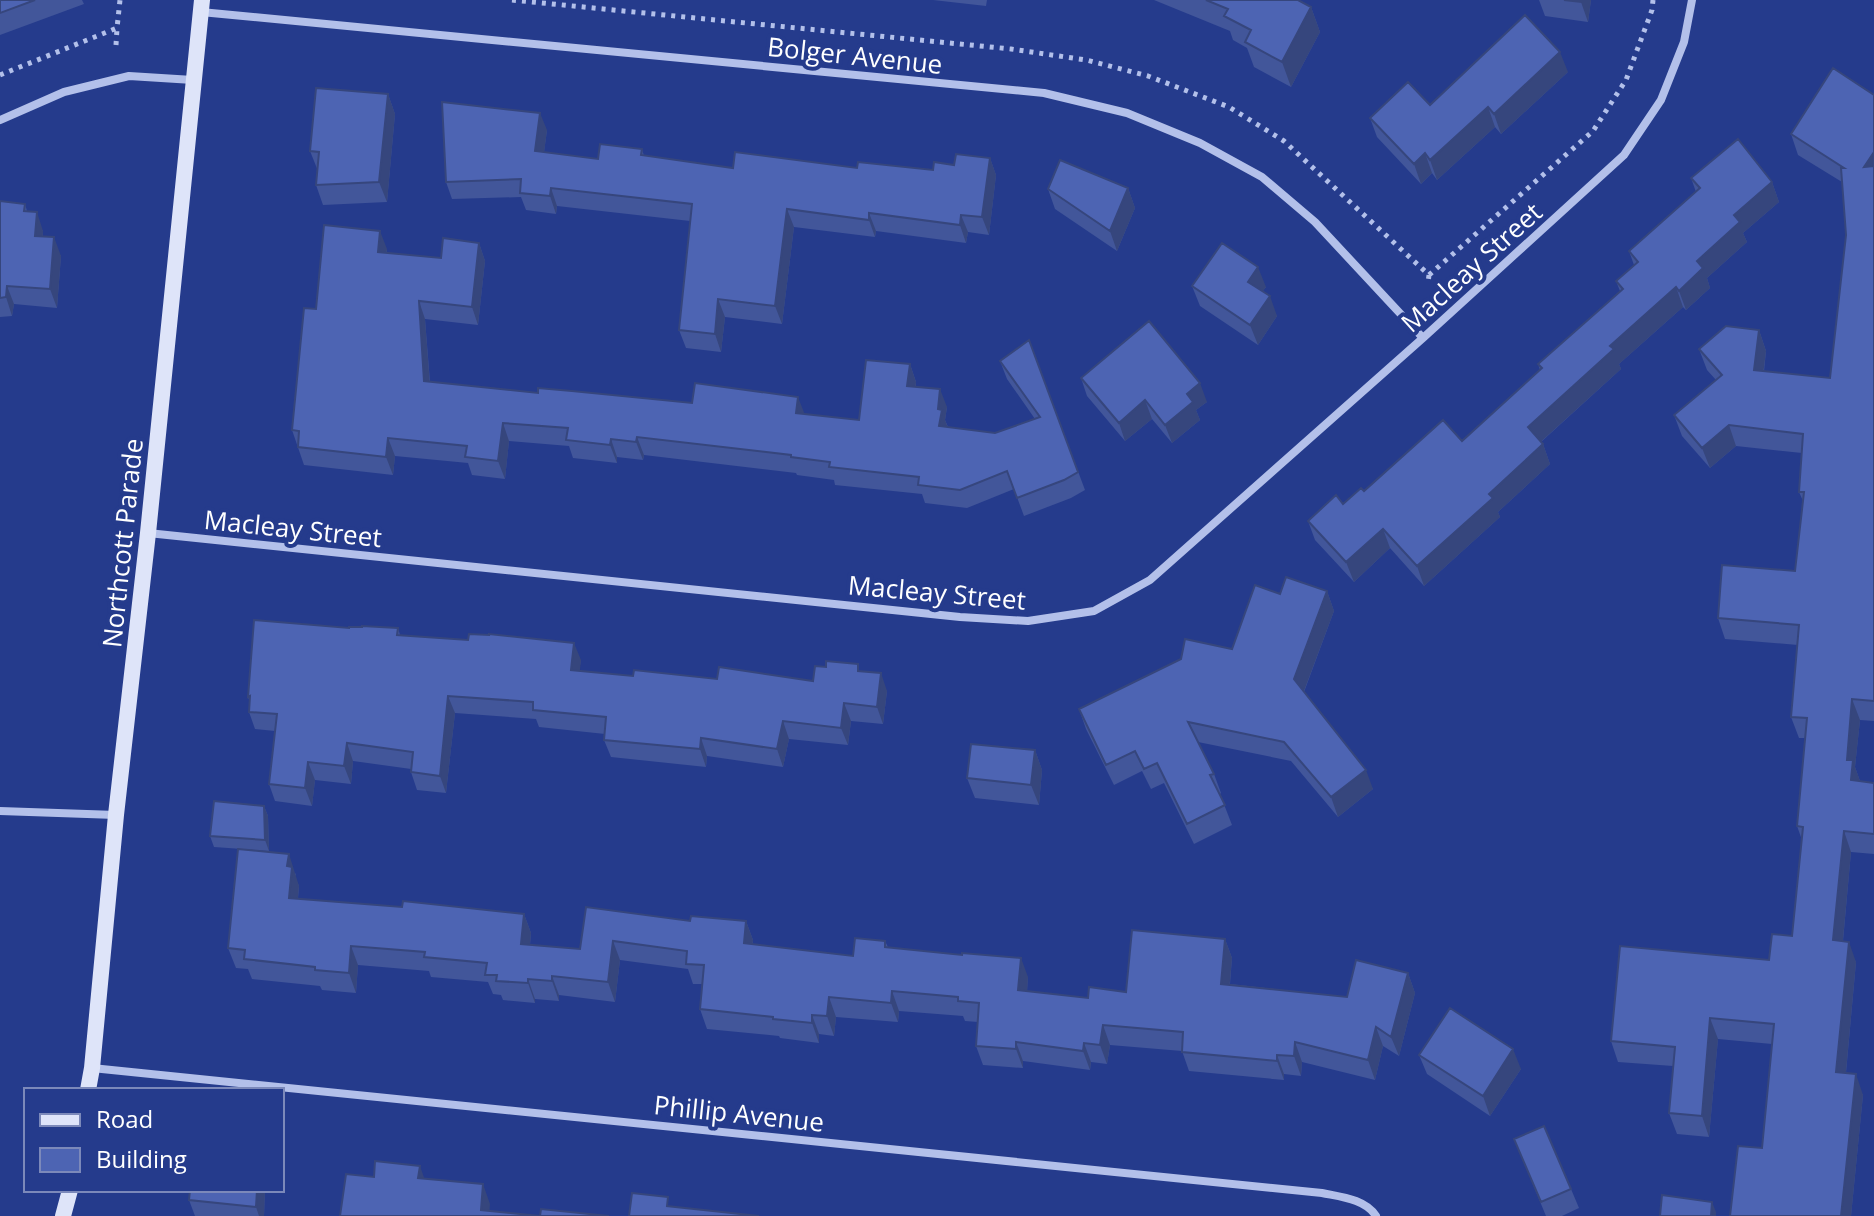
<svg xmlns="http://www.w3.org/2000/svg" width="1874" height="1216" viewBox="0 0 1874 1216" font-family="'Open Sans',sans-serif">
  <rect width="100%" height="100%" fill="#253b8c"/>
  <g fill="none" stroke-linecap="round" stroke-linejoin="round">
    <!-- path -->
    <path stroke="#b3c0ea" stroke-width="5" stroke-dasharray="4 6" stroke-linecap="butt" d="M 512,0 L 1011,49 L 1086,60 L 1148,76 L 1229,107 L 1284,141 L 1429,275 L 1428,283
      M 116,45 L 117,28
      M 0,75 L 117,28 L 120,0
      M 1429,275 L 1593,131 L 1626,80 L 1652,10 L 1653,0"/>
    <!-- street -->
    <path stroke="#b3c0ea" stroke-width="8" d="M 201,12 L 1044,93 L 1127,113 L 1200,143 L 1262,177 L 1315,222 L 1423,338
      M 0,120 L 64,92 L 129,76 L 193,80
      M 148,533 L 960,617 L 1028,621 L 1094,611 L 1150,580 L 1423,338 L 1624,155 L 1661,100 L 1684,42 L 1692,0
      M 0,811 L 116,815
      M 92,1068 L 1322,1193 C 1341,1197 1365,1199 1376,1216"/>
    <!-- secondary -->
    <path stroke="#dee4f9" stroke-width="16" d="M 88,1090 L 92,1068 L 116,815 L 148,533 L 202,0
      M 63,1216 L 70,1190"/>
  </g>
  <!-- wall -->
  <path fill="#42569a" d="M 0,0 L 82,0 L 84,4 L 0,35 Z
    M 933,0 L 987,0 L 986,6 Z
    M 1154,0 L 1298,0 L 1311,7 L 1320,32 L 1291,87 L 1254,67 L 1247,48 L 1233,40 L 1230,31 Z
    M 1539,0 L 1591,0 L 1588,22 L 1545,16 Z
    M 1568,72 L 1501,134 L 1495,127 L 1437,180 L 1432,173 L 1421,184 L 1377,137 L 1370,118 Z
    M 388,94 L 395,114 L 387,202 L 323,205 L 316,185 L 318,171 L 310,151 Z
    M 1874,95 L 1874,721 L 1860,720 L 1855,767 L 1860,781 L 1874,783 L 1874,854 L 1851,852 L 1843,941 L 1856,962 L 1846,1073 L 1863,1095 L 1851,1216 L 1730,1216 L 1762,1148 L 1772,1044 L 1718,1039 L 1709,1137 L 1677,1134 L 1669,1113 L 1673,1066 L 1618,1062 L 1611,1041 L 1769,960 L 1792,936 L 1802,840 L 1797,826 L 1805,738 L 1799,738 L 1791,717 L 1798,645 L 1725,639 L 1718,618 L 1795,571 L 1803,501 L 1799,492 L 1802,453 L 1736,446 L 1710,468 L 1682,436 L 1674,415 L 1716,380 L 1707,370 L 1699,349 L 1759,330 L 1766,351 L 1764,371 L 1830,378 L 1846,235 L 1842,182 L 1798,155 L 1791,134 Z
    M 547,130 L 544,152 L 598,159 L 642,149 L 644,156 L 733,168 L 857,168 L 933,170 L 990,158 L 996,175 L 989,235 L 968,232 L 966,243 L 876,231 L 875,237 L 794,227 L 782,324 L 725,317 L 721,352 L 686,348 L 679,330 L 690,221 L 557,206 L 556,214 L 526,210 L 521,197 L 452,199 L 446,182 Z
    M 1691,178 L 1772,182 L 1779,202 L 1743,233 L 1747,242 L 1707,278 L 1710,288 L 1686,310 L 1683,307 L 1619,364 L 1621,369 L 1541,442 L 1543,444 L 1550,464 L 1498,512 L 1500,517 L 1424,586 L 1390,548 L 1354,582 L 1315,540 L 1308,521 L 1343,504 L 1364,491 L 1462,441 L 1540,370 L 1538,364 L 1620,291 L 1616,281 L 1634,265 L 1629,251 L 1696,192 Z
    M 1128,188 L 1135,208 L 1117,251 L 1055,209 L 1048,189 Z
    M 0,201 L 25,204 L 27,211 L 43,231 L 43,236 L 61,256 L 57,308 L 14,304 L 12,316 L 0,317 Z
    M 479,243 L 485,261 L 478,325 L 425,319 L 430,382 L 538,393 L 804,414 L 859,420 L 910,364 L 916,382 L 916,387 L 947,407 L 945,420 L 948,427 L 995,433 L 1035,419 L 1007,379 L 1000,361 L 1029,340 L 1085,490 L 1071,498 L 1024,516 L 1014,489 L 967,508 L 925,503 L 922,494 L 835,485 L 834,480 L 797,475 L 796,473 L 644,455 L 643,460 L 617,457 L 617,463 L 573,458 L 569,446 L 509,441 L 505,479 L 472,475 L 468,463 L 395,456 L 393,475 L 304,465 L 292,430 L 316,309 L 387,249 L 387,253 L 441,258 Z
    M 1192,286 L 1266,287 L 1262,292 L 1277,316 L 1258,345 L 1200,306 Z
    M 1081,378 L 1207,402 L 1196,410 L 1200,420 L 1172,443 L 1152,419 L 1125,441 L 1087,396 Z
    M 1327,591 L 1334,611 L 1304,692 L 1373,789 L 1338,817 L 1291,761 L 1198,742 L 1214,774 L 1221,793 L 1220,794 L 1232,825 L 1194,844 L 1164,783 L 1151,789 L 1142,771 L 1114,785 L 1086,729 L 1079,709 L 1232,649 L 1280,594 Z
    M 349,628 L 398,628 L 400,635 L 581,660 L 579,671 L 633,676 L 813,681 L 861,671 L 887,691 L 883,724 L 851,721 L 848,745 L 789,739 L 783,767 L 707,756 L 706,767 L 611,757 L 604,740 L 605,734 L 539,727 L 536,719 L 455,713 L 446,793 L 417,790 L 411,772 L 411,769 L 353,761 L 351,784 L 315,780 L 312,806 L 275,801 L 269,784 L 275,731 L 255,729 L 249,712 L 250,702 L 248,697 Z
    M 1035,750 L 1042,770 L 1039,805 L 975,798 L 967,778 Z
    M 264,806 L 268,816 L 269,851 L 214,847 L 210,836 Z
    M 296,873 L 295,877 L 299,886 L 298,899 L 402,907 L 524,914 L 531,933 L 530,945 L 580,949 L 690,921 L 746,921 L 753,940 L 753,944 L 853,956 L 885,941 L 888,947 L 1028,977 L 1027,991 L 1088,998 L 1126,992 L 1225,939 L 1232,958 L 1230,984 L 1347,997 L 1408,973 L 1415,993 L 1399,1056 L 1383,1046 L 1375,1080 L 1302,1062 L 1301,1076 L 1284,1074 L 1284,1080 L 1189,1071 L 1182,1051 L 1110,1045 L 1107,1064 L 1091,1062 L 1090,1070 L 1023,1061 L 1023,1068 L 983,1065 L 976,1046 L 978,1022 L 965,1021 L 963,1016 L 899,1011 L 898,1022 L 836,1017 L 834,1036 L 819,1034 L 819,1043 L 780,1038 L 779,1036 L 707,1029 L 700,1009 L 702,984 L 693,984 L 688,969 L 620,960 L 615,1002 L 559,995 L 559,1001 L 535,999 L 535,1003 L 503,1000 L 501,995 L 493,994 L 488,982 L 431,977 L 429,971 L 358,965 L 356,993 L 322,990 L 320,986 L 252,979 L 248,969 L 236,968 L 228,948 Z
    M 1419,1055 L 1521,1069 L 1490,1116 L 1427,1074 Z
    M 1514,1139 L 1571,1189 L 1579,1208 L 1562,1216 L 1546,1216 Z
    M 190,1190 L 265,1190 L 264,1216 L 195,1216 L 189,1200 Z"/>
  <!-- shaded-wall -->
  <path fill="#36467d" d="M 1581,0 L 1591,0 L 1588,22 L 1581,2 Z
    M 1311,7 L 1320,32 L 1291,87 L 1282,62 Z
    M 1560,52 L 1568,72 L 1501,134 L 1494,114 Z
    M 388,94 L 395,114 L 387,202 L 379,182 Z
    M 1488,107 L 1495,127 L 1437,180 L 1430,160 Z
    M 540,113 L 547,130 L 542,168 L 535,151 Z
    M 1874,152 L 1874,184 L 1864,167 Z
    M 1425,153 L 1432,173 L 1421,184 L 1414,164 Z
    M 990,158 L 996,175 L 989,235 L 982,217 Z
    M 1772,182 L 1779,202 L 1743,233 L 1747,242 L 1707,278 L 1710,288 L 1686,310 L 1679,291 L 1697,261 L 1734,215 Z
    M 551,188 L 557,206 L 556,214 L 550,196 Z
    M 1128,188 L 1135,208 L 1117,251 L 1110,231 Z
    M 787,209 L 794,227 L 782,324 L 775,306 Z
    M 37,212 L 43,231 L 42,255 L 35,236 Z
    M 869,213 L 876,231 L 875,237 L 869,220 Z
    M 961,215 L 968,232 L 966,243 L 960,225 Z
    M 380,231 L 387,249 L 385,270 L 378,252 Z
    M 54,237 L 61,256 L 57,308 L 50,289 Z
    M 479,243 L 485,261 L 478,325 L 472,307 Z
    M 1258,267 L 1266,287 L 1255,302 L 1248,282 Z
    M 7,286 L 14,304 L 12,316 L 6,297 Z
    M 1676,287 L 1683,307 L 1619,364 L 1621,369 L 1535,447 L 1528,427 L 1610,346 Z
    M 1270,296 L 1277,316 L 1258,345 L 1250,325 Z
    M 718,299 L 725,317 L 721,352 L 715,334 Z
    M 419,301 L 425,319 L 431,399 L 424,381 Z
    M 1759,330 L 1766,351 L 1761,391 L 1754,370 Z
    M 910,364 L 916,382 L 914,404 L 907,386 Z
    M 1200,383 L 1207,402 L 1196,410 L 1200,420 L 1172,443 L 1165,425 L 1187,394 Z
    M 940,389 L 947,407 L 945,420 L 948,428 L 939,426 L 938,409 Z
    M 798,397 L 805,415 L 796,413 Z
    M 1145,400 L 1152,419 L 1125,441 L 1119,423 Z
    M 503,423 L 509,441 L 505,479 L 498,461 Z
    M 1729,425 L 1736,446 L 1710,468 L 1702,448 Z
    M 637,437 L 644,455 L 643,460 L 636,442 Z
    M 388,438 L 395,456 L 393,475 L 386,457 Z
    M 611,439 L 617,457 L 617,463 L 610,445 Z
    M 1543,444 L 1550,464 L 1498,512 L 1500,517 L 1424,586 L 1417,566 L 1489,494 Z
    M 1383,529 L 1390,548 L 1354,582 L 1346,562 Z
    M 1327,591 L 1334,611 L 1301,699 L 1294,679 Z
    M 574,643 L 581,660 L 578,688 L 571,670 Z
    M 881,673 L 887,691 L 883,724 L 877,707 Z
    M 448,696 L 455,713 L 446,793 L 440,776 Z
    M 1852,699 L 1860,720 L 1855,767 L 1860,781 L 1851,780 L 1847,760 Z
    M 844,703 L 851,721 L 848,745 L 841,728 Z
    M 783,721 L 789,739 L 783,767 L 777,749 Z
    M 701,738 L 707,756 L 706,767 L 700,749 Z
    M 347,743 L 353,761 L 351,784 L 344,766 Z
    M 1035,750 L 1042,770 L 1039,805 L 1031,785 Z
    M 308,762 L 315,780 L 312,806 L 305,788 Z
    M 1366,770 L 1373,789 L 1338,817 L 1331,797 Z
    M 264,806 L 268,816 L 269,851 L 265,840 Z
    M 1844,831 L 1851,852 L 1841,961 L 1833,940 Z
    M 289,854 L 299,886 L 296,917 L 289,898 L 287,866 Z
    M 524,914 L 531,933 L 528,963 L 521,944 Z
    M 746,921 L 753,940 L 751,962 L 744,943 Z
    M 1225,939 L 1232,958 L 1228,1003 L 1221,984 Z
    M 613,941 L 620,960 L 615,1002 L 608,982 Z
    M 1849,942 L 1856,962 L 1844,1093 L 1836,1072 Z
    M 351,946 L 358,965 L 356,993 L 349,973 Z
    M 1021,958 L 1028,977 L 1026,1010 L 1018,990 Z
    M 1408,973 L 1415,993 L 1399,1056 L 1391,1037 Z
    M 552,976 L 559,995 L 559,1001 L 552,981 Z
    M 528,979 L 535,999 L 535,1003 L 528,983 Z
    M 892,991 L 899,1011 L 898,1022 L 891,1003 Z
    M 829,997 L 836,1017 L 834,1036 L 827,1016 Z
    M 812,1015 L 819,1034 L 819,1043 L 812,1023 Z
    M 1710,1018 L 1718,1039 L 1709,1137 L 1702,1116 Z
    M 1103,1025 L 1110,1045 L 1107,1064 L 1100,1045 Z
    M 1376,1027 L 1383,1046 L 1375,1080 L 1368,1060 Z
    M 1016,1042 L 1023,1061 L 1023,1068 L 1016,1049 Z
    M 1295,1042 L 1302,1062 L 1301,1076 L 1294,1056 Z
    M 1084,1043 L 1091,1062 L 1090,1070 L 1083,1051 Z
    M 1513,1049 L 1521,1069 L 1490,1116 L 1483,1096 Z
    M 1277,1055 L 1284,1074 L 1284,1080 L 1277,1061 Z
    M 1856,1074 L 1863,1095 L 1851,1216 L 1841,1216 Z
    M 420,1166 L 427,1186 L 418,1178 Z
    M 483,1184 L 490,1204 L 489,1216 L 481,1210 Z
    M 257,1190 L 265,1190 L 264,1216 L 259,1216 L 256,1207 Z
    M 1712,1202 L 1716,1212 L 1716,1216 L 1711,1216 Z"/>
  <!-- building -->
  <path fill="#4d64b3" stroke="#36467d" stroke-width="2" d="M 0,0 L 35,0 L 0,13 Z
    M 1206,0 L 1298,0 L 1311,7 L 1282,62 L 1245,42 L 1251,30 L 1224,16 L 1228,9 Z
    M 1564,0 L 1581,0 L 1581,2 Z
    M 1525,15 L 1560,52 L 1494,114 L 1488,107 L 1430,160 L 1425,153 L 1414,164 L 1370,118 L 1408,82 L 1430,105 Z
    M 1833,68 L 1874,95 L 1874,152 L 1864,167 L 1874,166 L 1874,701 L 1852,699 L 1847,760 L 1853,760 L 1851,780 L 1874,783 L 1874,834 L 1844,831 L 1833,940 L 1849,942 L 1836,1072 L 1856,1074 L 1841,1216 L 1730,1216 L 1738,1146 L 1762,1148 L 1774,1024 L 1710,1018 L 1702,1116 L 1669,1113 L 1675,1047 L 1611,1041 L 1620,946 L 1769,960 L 1772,934 L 1792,936 L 1803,827 L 1797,826 L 1807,718 L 1791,717 L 1799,625 L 1718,618 L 1722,565 L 1795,571 L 1804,492 L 1799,492 L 1803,434 L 1729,425 L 1702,448 L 1674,415 L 1722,375 L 1699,349 L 1726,326 L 1759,330 L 1754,370 L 1830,378 L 1846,235 L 1841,168 L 1844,168 L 1791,134 Z
    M 316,88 L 388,94 L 379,182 L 316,185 L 319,152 L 310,151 Z
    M 442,102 L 540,113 L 535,151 L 598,159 L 600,144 L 642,149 L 641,155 L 733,168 L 735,152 L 857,168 L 858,162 L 933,170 L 934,162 L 954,165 L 956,154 L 990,158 L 982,217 L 961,215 L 960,225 L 869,213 L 869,220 L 787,209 L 775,306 L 718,299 L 715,334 L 679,330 L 692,204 L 551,188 L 550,196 L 520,193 L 521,179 L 446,182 Z
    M 1738,139 L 1772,182 L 1734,215 L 1740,222 L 1697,261 L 1703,268 L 1679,291 L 1676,287 L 1610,346 L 1614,349 L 1528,427 L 1543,444 L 1489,494 L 1493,498 L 1417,566 L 1383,529 L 1346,562 L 1308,521 L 1336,495 L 1343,504 L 1361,488 L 1364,491 L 1443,420 L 1462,441 L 1542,368 L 1538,364 L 1623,289 L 1616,281 L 1638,262 L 1629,251 L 1700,188 L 1691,178 Z
    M 1060,160 L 1128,188 L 1110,231 L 1048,189 Z
    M 0,201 L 25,204 L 24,211 L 37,212 L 35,236 L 54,237 L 50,289 L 7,286 L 6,297 L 0,298 Z
    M 324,225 L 380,231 L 378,252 L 441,258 L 443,238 L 479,243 L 472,307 L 419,301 L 424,381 L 538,393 L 538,388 L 572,391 L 692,403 L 695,383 L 798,397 L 796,413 L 859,420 L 866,360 L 910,364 L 907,386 L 940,389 L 938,409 L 942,410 L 939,426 L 995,433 L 1040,417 L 1000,361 L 1029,340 L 1078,472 L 1064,480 L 1017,498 L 1007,471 L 960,490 L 918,485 L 919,477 L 829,467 L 830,462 L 791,457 L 791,455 L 637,437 L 636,442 L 611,439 L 610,445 L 566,440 L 568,428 L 503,423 L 498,461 L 465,457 L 467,446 L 388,438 L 386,457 L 298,447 L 299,431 L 292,430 L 304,308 L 316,309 Z
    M 1222,243 L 1258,267 L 1248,282 L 1270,296 L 1250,325 L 1192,286 Z
    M 1149,321 L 1200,383 L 1187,394 L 1193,402 L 1165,425 L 1145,400 L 1119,423 L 1081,378 Z
    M 1286,577 L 1327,591 L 1294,679 L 1366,770 L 1331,797 L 1284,742 L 1188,722 L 1214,774 L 1210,775 L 1225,805 L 1187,824 L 1157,763 L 1144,769 L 1135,751 L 1106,765 L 1079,709 L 1181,659 L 1185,639 L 1232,649 L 1255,585 L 1280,594 Z
    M 254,620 L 349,628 L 349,627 L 362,627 L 362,626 L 398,628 L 397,635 L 468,640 L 469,634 L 489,635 L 489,634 L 574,643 L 571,670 L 633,676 L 634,670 L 717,679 L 719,667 L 813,681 L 815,666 L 826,667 L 826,661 L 858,664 L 858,671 L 881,673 L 877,707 L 844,703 L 841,728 L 783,721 L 777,749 L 701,738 L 700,749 L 604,740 L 606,717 L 533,710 L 533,702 L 448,696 L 440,776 L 411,772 L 413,752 L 347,743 L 344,766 L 308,762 L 305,788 L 269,784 L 277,714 L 249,712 L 250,696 L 248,697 Z
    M 971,744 L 1035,750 L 1031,785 L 967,778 Z
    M 214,801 L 264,806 L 265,840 L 210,836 Z
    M 238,849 L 289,854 L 287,866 L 292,867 L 289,898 L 402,907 L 403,901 L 524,914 L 521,944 L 580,949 L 586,907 L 690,921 L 691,916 L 746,921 L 744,943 L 853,956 L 855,938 L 885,941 L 885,947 L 962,955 L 962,953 L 1021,958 L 1018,990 L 1088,998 L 1089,987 L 1126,992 L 1132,930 L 1225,939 L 1221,984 L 1347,997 L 1356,960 L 1408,973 L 1391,1037 L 1376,1027 L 1368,1060 L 1295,1042 L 1294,1056 L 1277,1055 L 1277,1061 L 1182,1052 L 1183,1032 L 1103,1025 L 1100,1045 L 1084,1043 L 1083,1051 L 1016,1042 L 1016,1049 L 976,1046 L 979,1003 L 958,1001 L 958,997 L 892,991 L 891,1003 L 829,997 L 827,1016 L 812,1015 L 812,1023 L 773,1019 L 773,1017 L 700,1009 L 704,965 L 686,964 L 687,951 L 613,941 L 608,982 L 552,976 L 552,981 L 528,979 L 528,983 L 496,981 L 497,975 L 485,975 L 487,963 L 424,957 L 425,952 L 351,946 L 349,973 L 315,970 L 315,967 L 244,959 L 245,950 L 228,948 Z
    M 1450,1008 L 1513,1049 L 1483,1096 L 1419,1055 Z
    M 1544,1126 L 1571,1189 L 1541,1202 L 1514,1139 Z
    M 375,1161 L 420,1166 L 418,1178 L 483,1184 L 481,1210 L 540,1216 L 541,1209 L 609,1216 L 340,1216 L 346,1174 L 374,1177 Z
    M 190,1190 L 257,1190 L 256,1207 L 189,1200 Z
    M 632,1193 L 668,1197 L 667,1206 L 759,1216 L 629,1216 Z
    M 1662,1195 L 1712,1202 L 1711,1216 L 1660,1216 Z"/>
  <g text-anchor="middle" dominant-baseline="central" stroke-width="8" stroke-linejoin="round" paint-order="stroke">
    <!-- street labels -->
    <g font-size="26" fill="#fff" stroke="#253b8c">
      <text transform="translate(855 55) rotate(6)">Bolger Avenue</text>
      <text transform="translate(1471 267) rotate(-42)">Macleay Street</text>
      <text transform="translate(293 528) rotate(6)">Macleay Street</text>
      <text transform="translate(122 543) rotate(-84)">Northcott Parade</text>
      <text transform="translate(937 592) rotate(5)">Macleay Street</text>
      <text transform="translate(739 1113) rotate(6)">Phillip Avenue</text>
    </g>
  </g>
  <!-- legend -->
  <rect x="24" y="1088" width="260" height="104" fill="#253b8c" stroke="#7c89ba" stroke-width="2"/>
  <rect x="40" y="1114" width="40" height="12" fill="#dee4f9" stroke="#7c89ba" stroke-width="2"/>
  <text x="96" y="1128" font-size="24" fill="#ffffff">Road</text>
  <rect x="40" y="1148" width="40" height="24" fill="#4d64b3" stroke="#7c89ba" stroke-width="2"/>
  <text x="96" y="1168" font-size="24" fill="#ffffff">Building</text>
</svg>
